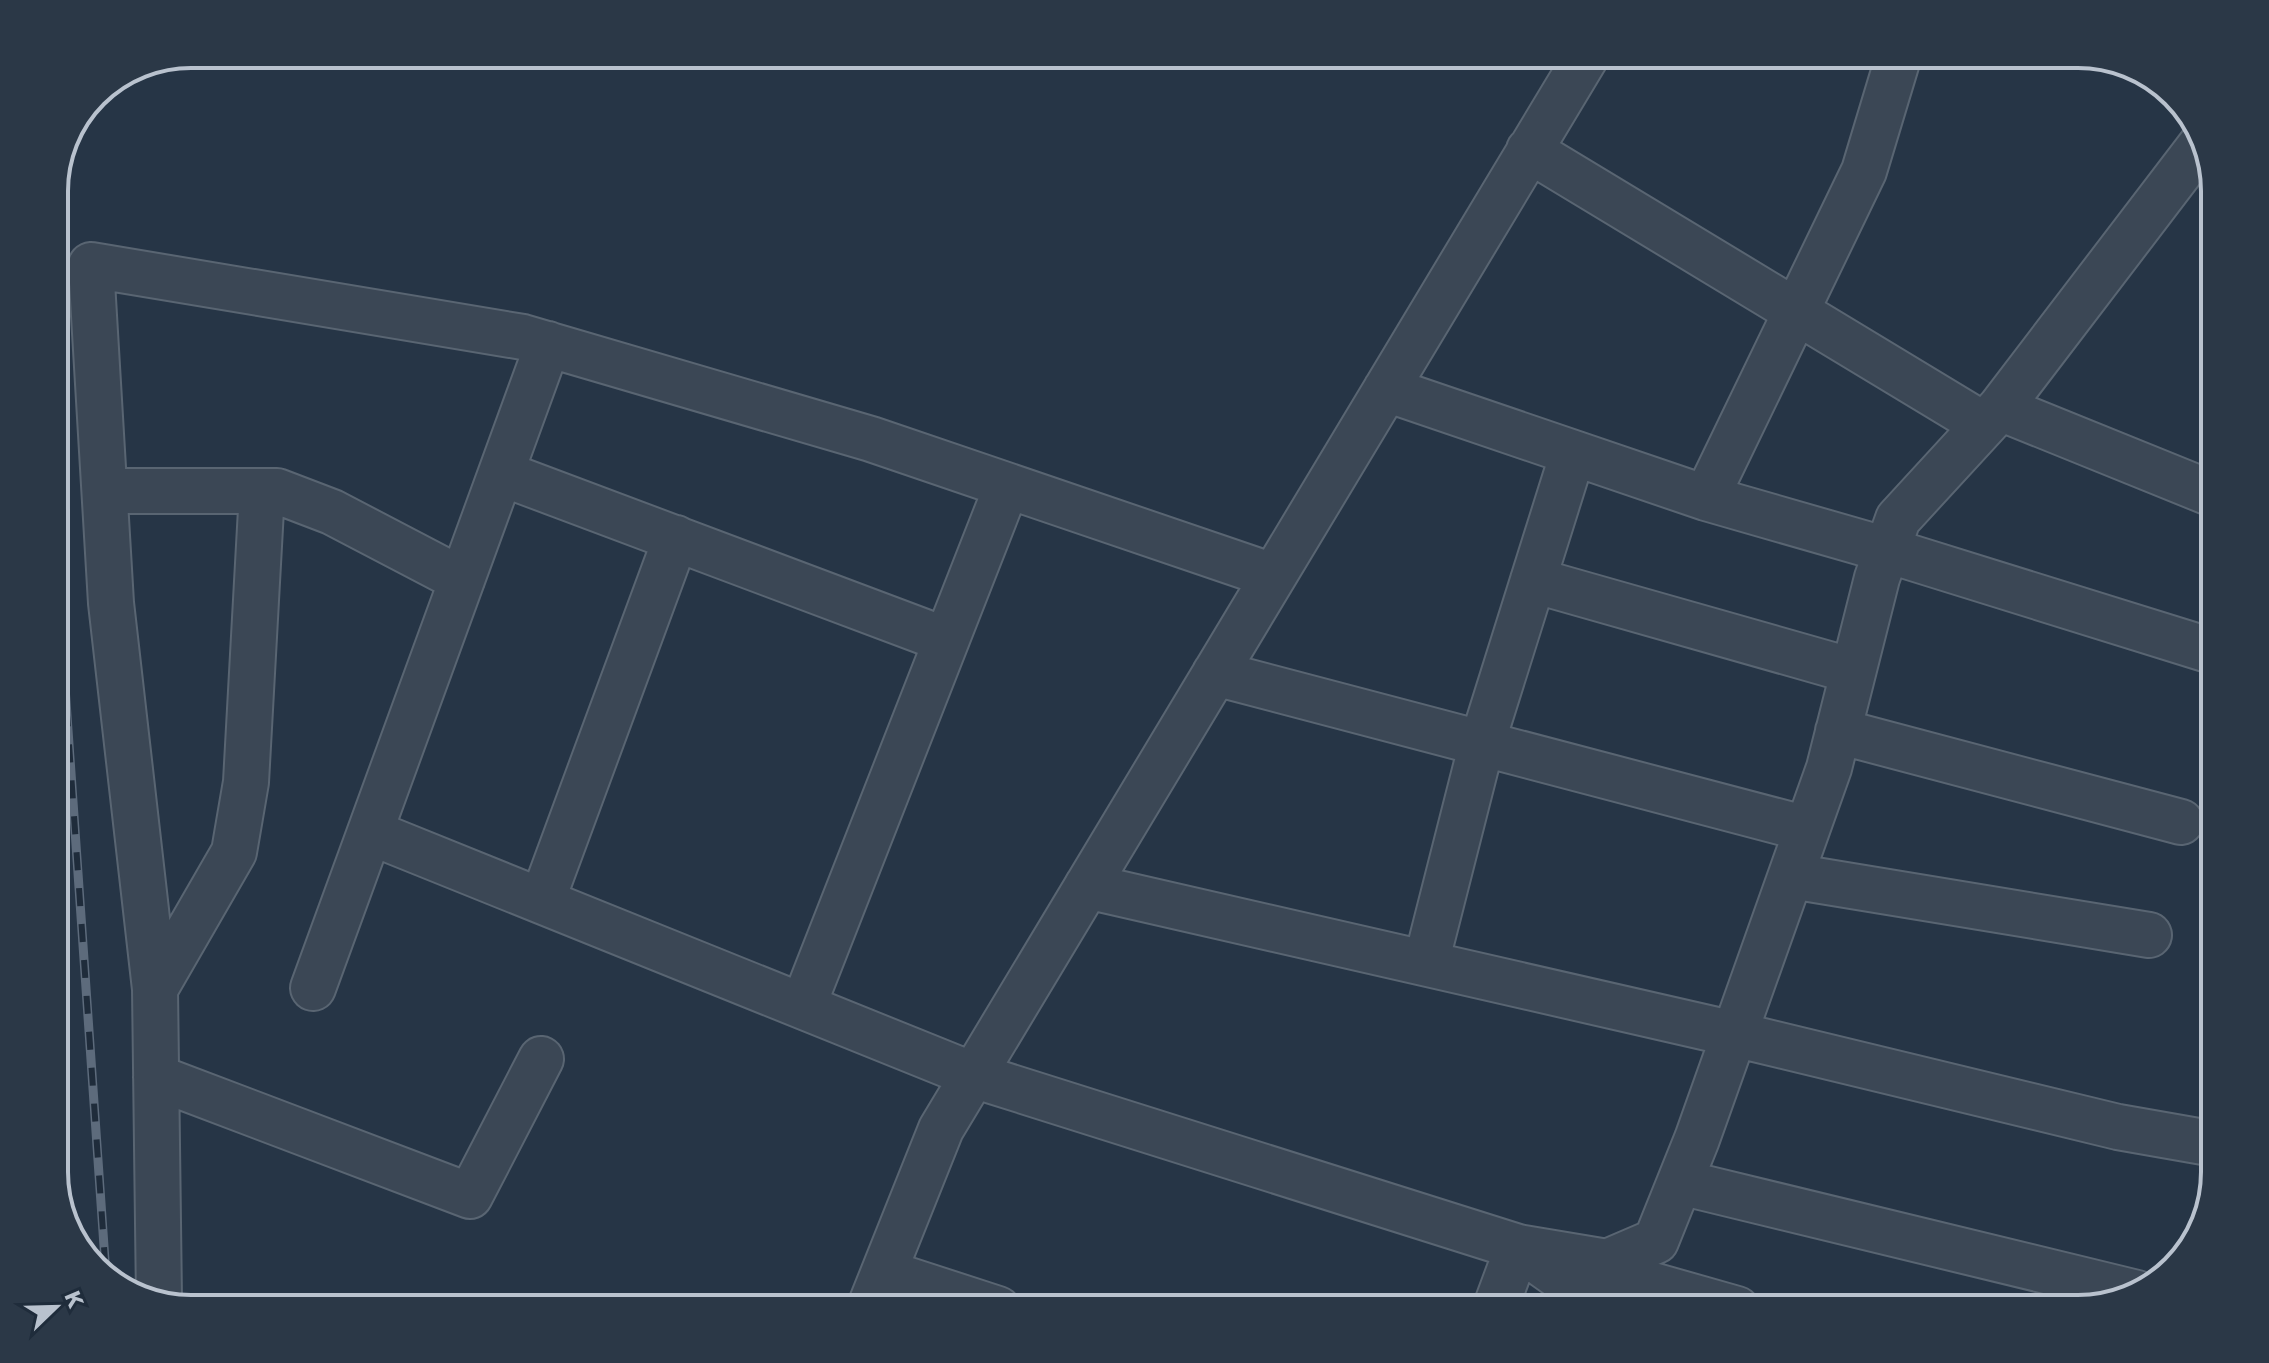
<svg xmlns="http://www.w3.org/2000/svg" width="2269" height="1363" viewBox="0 0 2269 1363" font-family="'Golos Text',sans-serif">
  <rect width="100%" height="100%" fill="#263546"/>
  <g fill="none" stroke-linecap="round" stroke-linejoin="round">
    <!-- minor casing -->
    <g stroke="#596572" stroke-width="48">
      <path id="minor" d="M 1529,150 L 1984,425
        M 1386,389 L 1706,498 L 1887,550 L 2215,652
        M 2000,408 L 2215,495
        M 501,473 L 946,640
        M 105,491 L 277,491 L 332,512 L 462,580
        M 1706,498 L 1864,171 L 1899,55
        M 1533,580 L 1853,671
        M 1215,673 L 1807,829
        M 1838,731 L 2181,822
        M 370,832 L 973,1075 L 1518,1247 L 1607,1262 L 1656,1241 L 1697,1139 L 1829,768 L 1877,578 L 1898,519 L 2000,408 L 2203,142
        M 1791,876 L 2149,935
        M 1087,886 L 1734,1034 L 2118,1127 L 2215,1144
        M 542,901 L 676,538
        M 1426,963 L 1482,743 L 1573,453
        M 313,988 L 548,344
        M 155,989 L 234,852 L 246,782 L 262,491
        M 803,1006 L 1007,486
        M 156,1077 L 470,1196 L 541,1059
        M 1680,1182 L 2137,1293
        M 1543,1265 L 1605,1309
        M 1582,1265 L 1737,1309
        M 884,1272 L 998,1309
        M 159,1300 L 155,989 L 111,603 L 91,265 L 523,337 L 871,439 L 1273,576
        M 869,1309 L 941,1129 L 1586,57
        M 1495,1309 L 1518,1247"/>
    </g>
    <!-- minor -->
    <use href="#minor" stroke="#3b4755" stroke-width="44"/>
    <!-- rail casing -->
    <g stroke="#5d6b7c" stroke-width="9">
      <path id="rail" d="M 54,529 L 106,1275"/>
    </g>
    <!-- rail -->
    <use href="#rail" stroke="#1f2c3b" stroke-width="6" stroke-dasharray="18" stroke-linecap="butt"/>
  </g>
  <!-- crop -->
  <path d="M0 0H2269V1363H0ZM191 68H2078A123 123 0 0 1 2201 191V1172A123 123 0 0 1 2078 1295H191A123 123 0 0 1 68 1172V191A123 123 0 0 1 191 68Z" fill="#2b3847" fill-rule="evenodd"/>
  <path fill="none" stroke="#b9c2ce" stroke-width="4" d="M191 68H2078A123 123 0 0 1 2201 191V1172A123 123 0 0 1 2078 1295H191A123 123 0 0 1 68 1172V191A123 123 0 0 1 191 68Z"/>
  <!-- north arrow -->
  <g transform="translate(56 1307) rotate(67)" stroke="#1f2c3b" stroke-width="6" paint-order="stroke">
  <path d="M0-6L14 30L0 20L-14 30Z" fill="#b9c2ce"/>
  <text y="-12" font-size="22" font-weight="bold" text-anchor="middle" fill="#b9c2ce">K</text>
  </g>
</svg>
